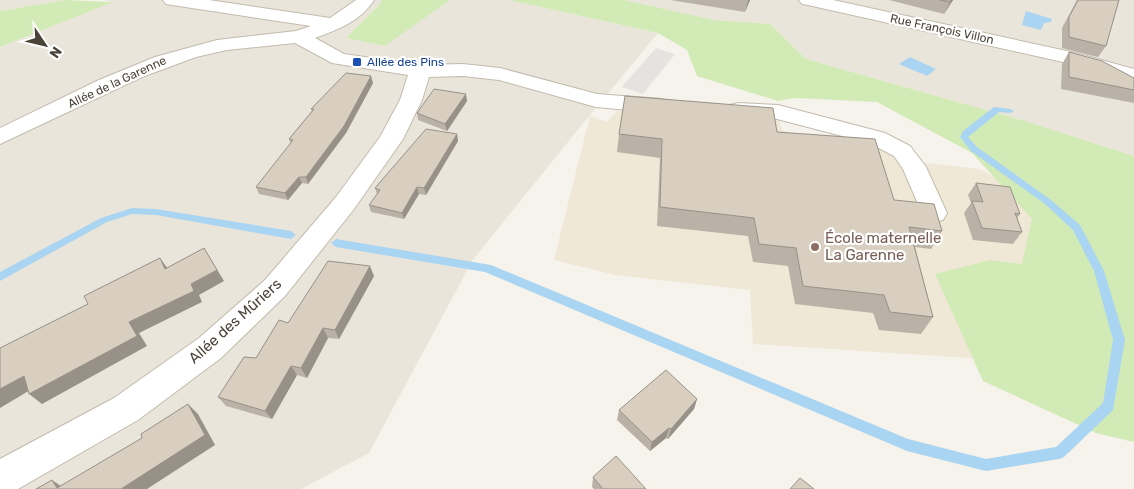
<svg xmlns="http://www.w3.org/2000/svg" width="1134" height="489" viewBox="0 0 1134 489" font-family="Rubik,sans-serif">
  <rect width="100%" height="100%" fill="#f6f3ec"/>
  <!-- residential -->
  <path fill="#eae5da" d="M 0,0 L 65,0 L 0,11 Z
    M 104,0 L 381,0 L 381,3 L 346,38 L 384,46 L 450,0 L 509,0 L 658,33 L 576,132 L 472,261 L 369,453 L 301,489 L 0,489 L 0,47 L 112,2 Z
    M 624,0 L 1134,0 L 1134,156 L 1025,121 L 806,59 L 770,24 L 714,20 Z"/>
  <!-- education -->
  <path fill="#efe8d6" d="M 617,111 L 779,119 L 782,130 L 799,137 L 801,133 L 855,138 L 918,162 L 979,169 L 1038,199 L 1089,366 L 753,344 L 750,290 L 615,275 L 554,260 L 590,116 L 607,122 Z"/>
  <!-- green -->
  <path fill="#d2eab5" d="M 65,0 L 113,2 L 0,47 L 0,11 Z
    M 381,0 L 450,0 L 385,46 L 346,38 L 381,3 Z
    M 509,0 L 624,0 L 714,20 L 770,24 L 806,59 L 1025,121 L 1134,156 L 1134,442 L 1096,433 L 983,381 L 935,274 L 990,260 L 1022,264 L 1032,219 L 972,153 L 877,102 L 796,98 L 778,101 L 697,76 L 687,50 L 658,33 Z"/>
  <!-- parking -->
  <path fill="#e5e3e0" d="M 656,48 L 675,54 L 643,94 L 622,87 Z"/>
  <!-- water -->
  <path fill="#a9d4f2" d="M 1026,11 L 1052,19 L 1051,22 L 1044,23 L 1041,30 L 1022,25 Z
    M 910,57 L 936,69 L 927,76 L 899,64 Z"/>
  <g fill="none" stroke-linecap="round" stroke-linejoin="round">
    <!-- stream -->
    <path fill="#a9d4f2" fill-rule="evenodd" d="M 994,107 L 1010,109 L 1014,111 L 1010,113 L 999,112 L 968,137 L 977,147 L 1051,200 L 1080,225 L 1104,271 L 1125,340 L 1113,410 L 1064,457 L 1059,459 L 986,471 L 907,451 L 485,272 L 336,247 L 331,243 L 336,239 L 491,265 L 908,439 L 986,459 L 1056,447 L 1103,403 L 1113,340 L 1094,271 L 1073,230 L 1045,204 L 971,151 L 960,137 L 963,131 Z
      M 132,208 L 156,209 L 291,231 L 296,235 L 291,239 L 156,215 L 132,214 L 107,222 L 0,281 L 0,272 L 101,218 Z"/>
    <!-- street casing -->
    <g stroke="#c2bbae" stroke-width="2">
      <path id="street" d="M 163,0 L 209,0 L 330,18 L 356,0 L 374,0 C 361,21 337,30 315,38 L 344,54 L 420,65 L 463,64 L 500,68 L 597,94 L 662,99 L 670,101 L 673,106 L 670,111 L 662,113 L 596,107 L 499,80 L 463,76 L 429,77 L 422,100 L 403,139 L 354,209 L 285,296 L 221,358 L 138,420 L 18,489 L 0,489 L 0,459 L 114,398 L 199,338 L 265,280 L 336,197 L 380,137 L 400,100 L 408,75 L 332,63 L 295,43 L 227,50 L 196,57 L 142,77 L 0,144 L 0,128 L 99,80 L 155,57 L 217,40 L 296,31 L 311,26 L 172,5 L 166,4 Z
        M 799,0 L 833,0 L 1076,53 L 1134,69 L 1134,81 L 1072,64 L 808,5 L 802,4 Z
        M 738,103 L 778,105 L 885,133 L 910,146 L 926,167 L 947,213 L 943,220 L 934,222 L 925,220 L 903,169 L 894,156 L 869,143 L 777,119 L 730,115 L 727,110 L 730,105 Z"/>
    </g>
    <!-- street -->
    <use href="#street" fill="#fff" fill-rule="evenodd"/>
  </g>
  <!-- wall -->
  <path fill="#bab2a6" d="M 670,0 L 750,0 L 745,12 Z
    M 889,0 L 953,0 L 944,14 Z
    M 1077,0 L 1119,0 L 1106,46 L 1098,57 L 1062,48 L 1062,28 Z
    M 1069,52 L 1134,78 L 1134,103 L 1061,89 L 1062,64 Z
    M 373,83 L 346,133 L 308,184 L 302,183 L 288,200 L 259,194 L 256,187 L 291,144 L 289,139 L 312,111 L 311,109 Z
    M 467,101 L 447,131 L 418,120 L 417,113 Z
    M 777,132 L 894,200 L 942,231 L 931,249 L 915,247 L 933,317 L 921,334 L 879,330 L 873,313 L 795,304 L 788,266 L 753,262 L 748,236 L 657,226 L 660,158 L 617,152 L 619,134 Z
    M 457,134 L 458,141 L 426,195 L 419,194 L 404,219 L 371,212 L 369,205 L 377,194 L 375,188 Z
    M 976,183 L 1020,214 L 1017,218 L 1022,232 L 1013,244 L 973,240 L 964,213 L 971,203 L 968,195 Z
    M 374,276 L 339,339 L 328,338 L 307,378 L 297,375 L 272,419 L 226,406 L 218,397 L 256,358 L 288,323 Z
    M 697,399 L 694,409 L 668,439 L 666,438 L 650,451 L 617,420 L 619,410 Z
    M 593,477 L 646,489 L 594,489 L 592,487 Z"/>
  <!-- shaded-wall -->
  <path fill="#979187" d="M 748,0 L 750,0 L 745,12 Z
    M 951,0 L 953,0 L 944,14 Z
    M 371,76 L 373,83 L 346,133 L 308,184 L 306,177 Z
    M 466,94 L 467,101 L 447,131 L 445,124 Z
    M 457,134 L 458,141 L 426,195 L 424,188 Z
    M 299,177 L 302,183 L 288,200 L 285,193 Z
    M 417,187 L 419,194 L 404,219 L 402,213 Z
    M 204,248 L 224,281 L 199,295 L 202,302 L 139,333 L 147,346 L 42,404 L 29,394 L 129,322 L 191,284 Z
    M 160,258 L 168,269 L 165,269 Z
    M 370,266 L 374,276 L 339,339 L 335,330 Z
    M 323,328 L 328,338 L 307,378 L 301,368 Z
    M 291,366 L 297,375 L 272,419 L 265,411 Z
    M 24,376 L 37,386 L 0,408 L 0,389 Z
    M 697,399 L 694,409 L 668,439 L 671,429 Z
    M 188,404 L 198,414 L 215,445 L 147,489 L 121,489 Z
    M 669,428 L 666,438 L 650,451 L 652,442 Z
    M 52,480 L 65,489 L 57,488 Z"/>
  <!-- building -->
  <path fill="#d8cfc1" stroke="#979187" d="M 940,0 L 951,0 L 950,2 Z
    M 1078,0 L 1119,0 L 1106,46 L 1069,37 L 1069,17 Z
    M 1069,52 L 1102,61 L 1134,78 L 1134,90 L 1069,77 Z
    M 346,73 L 371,76 L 344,126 L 306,177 L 299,177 L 285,193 L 256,187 L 293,140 L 289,139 L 314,109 L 311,109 Z
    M 434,89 L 466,94 L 445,124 L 417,113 Z
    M 625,96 L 773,108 L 777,132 L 875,139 L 894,200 L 934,204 L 942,231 L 909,227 L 933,317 L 890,312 L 884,295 L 803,286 L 796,248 L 759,244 L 754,218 L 660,207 L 662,139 L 619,134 Z
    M 426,129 L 457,134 L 424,188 L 417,187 L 402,213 L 369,205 L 380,190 L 375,188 Z
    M 976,183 L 1010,187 L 1020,214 L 1015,213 L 1022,232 L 982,228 L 972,201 L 983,202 Z
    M 204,248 L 217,270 L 191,284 L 194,291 L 129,322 L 137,336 L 29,394 L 24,376 L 0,389 L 0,348 L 88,304 L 84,296 L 160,258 L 165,269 Z
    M 328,261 L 370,266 L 335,330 L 323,328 L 301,368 L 291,366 L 265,411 L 218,397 L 244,357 L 256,358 L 279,320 L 288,323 Z
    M 666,370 L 697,399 L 671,429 L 669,428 L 652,442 L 619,410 Z
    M 188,404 L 205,435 L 121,489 L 36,489 L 52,480 L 57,488 L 142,438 L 141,434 Z
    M 616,456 L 646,489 L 603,489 L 593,477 Z
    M 800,478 L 814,489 L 790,489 Z"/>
  <!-- markers -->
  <rect fill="#1a4fb4" stroke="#fff" stroke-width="2" x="352" y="57" width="10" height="10" rx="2.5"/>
  <circle fill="#8d6e63" stroke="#fff" stroke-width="2" cx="815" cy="247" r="5"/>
  <g text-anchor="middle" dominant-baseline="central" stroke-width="4.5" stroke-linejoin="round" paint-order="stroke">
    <!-- far-street labels -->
    <g font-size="12" fill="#4b4439" stroke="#fff">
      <text transform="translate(942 29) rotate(12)">Rue François Villon</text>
      <text transform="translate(117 82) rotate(-25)">Allée de la Garenne</text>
    </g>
    <!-- far-transit labels -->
    <g font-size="12" fill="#164399" stroke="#fff" text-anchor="start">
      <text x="367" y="62">Allée des Pins</text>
    </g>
    <!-- education labels -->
    <g font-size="15" fill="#785e54" stroke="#fff" text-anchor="start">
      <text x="825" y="238">École maternelle<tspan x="825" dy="17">La Garenne</tspan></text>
    </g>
    <!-- street labels -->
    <g font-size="15" fill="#4b4439" stroke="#fff">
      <text transform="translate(235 321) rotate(-42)">Allée des Mûriers</text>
    </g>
  </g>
  <!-- north arrow -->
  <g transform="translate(45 45) rotate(125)" stroke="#ffffff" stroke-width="4" paint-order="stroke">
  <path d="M0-4L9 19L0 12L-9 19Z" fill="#4b4439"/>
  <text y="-8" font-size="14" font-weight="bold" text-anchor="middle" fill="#4b4439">N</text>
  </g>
</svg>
